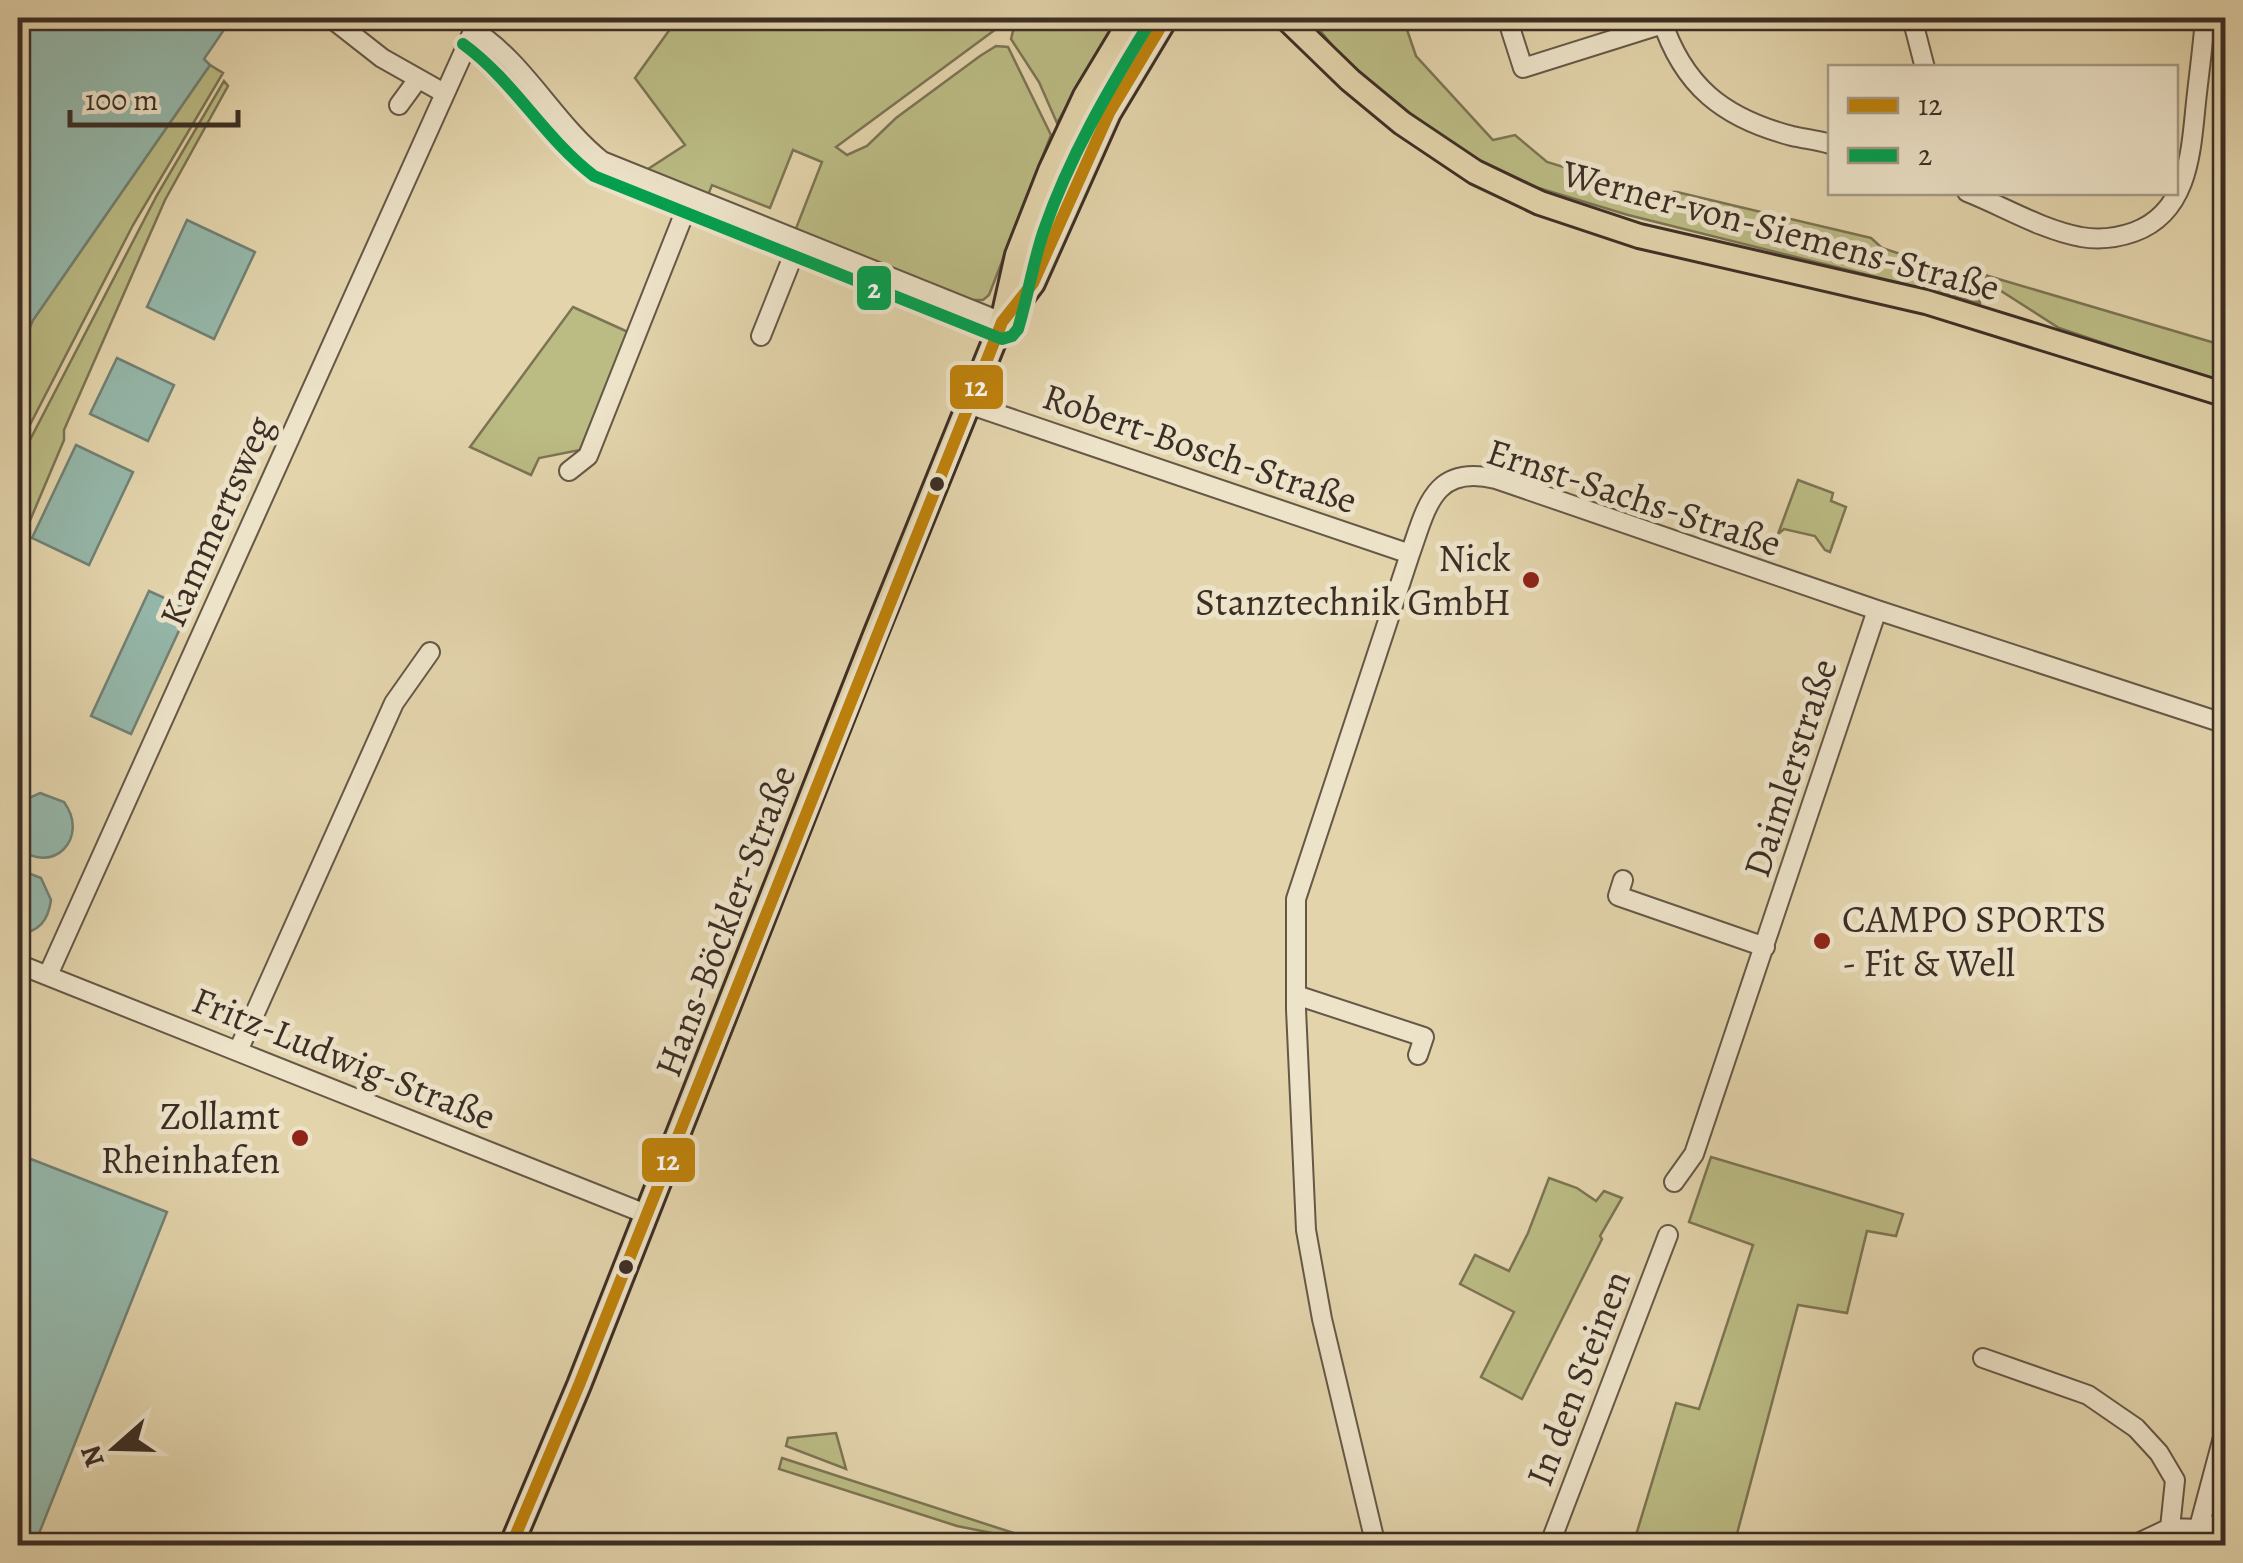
<svg xmlns="http://www.w3.org/2000/svg" width="2243" height="1563" viewBox="0 0 2243 1563" font-family="Alegreya,serif">
  <rect width="100%" height="100%" fill="#e3d4ac"/>
  <filter id="stains"><feTurbulence type="fractalNoise" baseFrequency=".002" numOctaves="4"/><feColorMatrix values="0 0 0 0 .2 0 0 0 0 .09 0 0 0 0 .02 0 0 0 .5 -.17"/></filter>
  <radialGradient id="worn" r=".72"><stop offset=".6" stop-color="#630" stop-opacity="0"/><stop offset="1" stop-color="#630" stop-opacity=".3"/></radialGradient>
  <!-- green -->
  <path fill="#bbbb84" stroke="#7c7454" stroke-width="2.5" d="M 678,18 L 1011,18 L 836,147 L 847,155 L 867,146 L 896,118 L 980,56 L 996,46 L 1008,47 L 1051,135 L 989,295 L 983,300 L 966,300 L 795,231 L 822,162 L 793,150 L 770,208 L 712,185 L 708,195 L 645,171 L 685,145 L 635,78 Z
    M 1032,18 L 1117,18 L 1057,123 L 1039,82 L 1011,39 L 1013,31 Z
    M 1138,18 L 1160,18 L 1030,281 L 1015,278 L 1044,199 Z
    M 1310,18 L 1403,18 L 1416,56 L 1493,140 L 1515,135 L 1547,162 L 1645,192 L 1677,192 L 1871,238 L 1882,248 L 1977,279 L 1980,303 L 1628,215 L 1512,180 L 1440,139 L 1398,108 L 1336,50 Z
    M 210,65 L 223,73 L 133,225 L 18,448 L 18,354 L 33,320 Z
    M 224,81 L 228,86 L 165,200 L 64,430 L 64,440 L 18,549 L 18,463 L 157,195 Z
    M 1985,275 L 2225,346 L 2225,384 L 2059,328 L 1987,282 Z
    M 573,307 L 628,332 L 580,450 L 539,458 L 531,475 L 470,447 Z
    M 1798,480 L 1833,493 L 1831,501 L 1846,507 L 1830,552 L 1825,550 L 1815,536 L 1784,529 L 1778,534 Z
    M 1711,1157 L 1903,1214 L 1896,1236 L 1867,1231 L 1847,1313 L 1798,1305 L 1734,1545 L 1633,1545 L 1676,1403 L 1699,1409 L 1753,1245 L 1689,1222 Z
    M 1549,1178 L 1577,1188 L 1596,1201 L 1604,1191 L 1622,1198 L 1600,1236 L 1602,1239 L 1522,1399 L 1481,1377 L 1514,1312 L 1460,1284 L 1475,1255 L 1509,1271 L 1528,1233 Z
    M 836,1433 L 846,1469 L 786,1446 L 788,1438 Z
    M 782,1458 L 1023,1536 L 1022,1539 L 957,1526 L 779,1469 Z"/>
  <!-- water -->
  <path fill="#95b8ab" stroke="#718175" stroke-width="2.5" d="M 18,18 L 232,18 L 204,59 L 210,65 L 33,320 L 18,354 Z
    M 187,220 L 255,252 L 214,339 L 147,307 Z
    M 117,358 L 174,385 L 148,441 L 90,414 Z
    M 76,445 L 133,472 L 89,565 L 32,538 Z
    M 149,591 L 189,609 L 131,734 L 91,716 Z
    M 40,793 L 64,802 C 90,838 53,876 18,848 L 18,803 Z
    M 18,869 L 41,878 L 51,900 C 48,921 39,932 18,934 Z
    M 18,1154 L 167,1212 L 34,1546 L 18,1545 Z"/>
  <g fill="none" stroke-linecap="round" stroke-linejoin="round">
    <!-- minor casing -->
    <g stroke="#665847" stroke-width="22">
      <path id="minor" d="M 331,18 L 382,58 L 444,93
        M 1507,18 L 1523,68 L 1663,24
        M 1661,18 C 1683,86 1723,118 1792,136 C 1805,139 1818,140 1830,144
        M 1912,18 L 1925,68
        M 473,30 C 524,61 554,123 602,161 L 1002,322
        M 399,105 L 418,79
        M 1967,192 C 2005,207 2040,229 2081,237 C 2099,240 2117,238 2134,232 C 2189,212 2191,151 2196,102 C 2199,74 2203,46 2205,18
        M 761,336 L 799,241
        M 968,404 L 1410,554
        M 569,471 L 588,456 L 690,199
        M 1623,880 L 1618,896 L 1765,947
        M 18,964 L 646,1214
        M 48,975 L 479,18
        M 1296,995 L 1424,1037 L 1418,1055
        M 238,1051 L 394,703 L 430,652
        M 1674,1182 L 1694,1154 L 1877,610
        M 1983,1358 L 2088,1395 L 2136,1428 L 2159,1453 L 2175,1480 L 2170,1528
        M 2200,1523 L 2226,1529
        M 1376,1546 L 1322,1319 L 1306,1230 L 1296,1009 L 1296,899 L 1410,554 C 1427,506 1434,464 1496,479 L 1877,610 L 2226,724
        M 1549,1546 L 1668,1235
        M 2132,1546 L 2170,1528 L 2199,1529
        M 2194,1546 L 2226,1426"/>
    </g>
    <!-- major casing -->
    <g stroke="#3c2e25" stroke-width="28">
      <path id="major" d="M 1286,18 L 1350,80 L 1402,123 L 1475,172 L 1540,203 L 1639,236 L 1926,302 L 2226,395
        M 1008,316 L 1033,283 L 1109,113 L 1166,18
        M 511,1546 L 579,1385 L 875,635 L 1002,322 L 1017,255 L 1050,171 L 1085,96 L 1132,18"/>
    </g>
    <!-- minor -->
    <use href="#minor" stroke="#ede3c9" stroke-width="18"/>
    <!-- major -->
    <use href="#major" stroke="#e3d4ac" stroke-width="22"/>
    <!-- bus-1 casing -->
    <g stroke="#ede3c9" stroke-width="20">
      <path id="bus-1" d="M 511,1546 L 579,1385 L 1002,322 L 1033,283 L 1109,113 L 1166,18"/>
    </g>
    <!-- bus-2 casing -->
    <g stroke="#ede3c9" stroke-width="20">
      <path id="bus-2" d="M 463,44 C 514,81 544,138 594,176 L 1002,339 L 1012,336 L 1018,329 C 1028,296 1033,262 1044,230 C 1069,158 1107,92 1147,27"/>
    </g>
    <!-- bus-1 -->
    <use href="#bus-1" stroke="#bf820b" stroke-width="12"/>
    <!-- bus-2 -->
    <use href="#bus-2" stroke="#03a04f" stroke-width="12"/>
  </g>
  <!-- markers -->
  <g fill="#3c2e25" stroke="#ede3c9" stroke-width="4">
    <circle cx="937" cy="484" r="9"/>
    <circle cx="626" cy="1267" r="9"/>
  </g>
  <g fill="#8f2418" stroke="#ede3c9" stroke-width="4">
    <circle cx="1531" cy="580" r="10"/>
    <circle cx="1822" cy="941" r="10"/>
    <circle cx="300" cy="1138" r="10"/>
  </g>
  <g text-anchor="middle" dominant-baseline="central" stroke-width="10" stroke-linejoin="round" paint-order="stroke">
    <!-- street labels -->
    <g font-size="38" fill="#3c2e25" stroke="#ede3c9">
      <text transform="translate(1781 230) rotate(15)">Werner-von-Siemens-Straße</text>
      <text transform="translate(1200 448) rotate(19)">Robert-Bosch-Straße</text>
      <text transform="translate(1634 497) rotate(18)">Ernst-Sachs-Straße</text>
      <text transform="translate(216 521) rotate(-66)">Kammertsweg</text>
      <text transform="translate(1790 768) rotate(-72)">Daimlerstraße</text>
      <text transform="translate(725 921) rotate(-69)">Hans-Böckler-Straße</text>
      <text transform="translate(344 1058) rotate(22)">Fritz-Ludwig-Straße</text>
      <text transform="translate(1578 1378) rotate(-69)">In den Steinen</text>
    </g>
    <!-- poi labels -->
    <g font-size="38" fill="#3c2e25" stroke="#ede3c9" text-anchor="end">
      <text x="1511" y="558">Nick<tspan x="1511" dy="44">Stanztechnik GmbH</tspan></text>
      <text x="1842" y="919" text-anchor="start">CAMPO SPORTS<tspan x="1842" dy="44">- Fit &amp; Well</tspan></text>
      <text x="280" y="1116">Zollamt<tspan x="280" dy="44">Rheinhafen</tspan></text>
    </g>
  </g>
  <g stroke="#ede3c9" stroke-width="4">
    <rect x="855" y="264" width="38" height="48" rx="10" fill="#03a04f"/>
    <rect x="948" y="363" width="57" height="48" rx="10" fill="#bf820b"/>
    <rect x="640" y="1136" width="57" height="48" rx="10" fill="#bf820b"/>
  </g>
  <g font-size="28" text-anchor="middle" font-weight="bold" fill="#fff">
    <text x="874" y="298">2</text>
    <text x="976" y="396">12</text>
    <text x="668" y="1170">12</text>
  </g>
  <!-- margin -->
  <rect width="2243" height="1563" fill="none" stroke="#e3d4ac" stroke-width="60"/>
  <rect x="20" y="20" width="2203" height="1523" fill="none" stroke="#3c2e25" stroke-width="5"/>
  <rect x="30" y="30" width="2183" height="1503" fill="none" stroke="#3c2e25" stroke-width="2.5"/>
  <!-- legend -->
  <rect x="1828" y="65" width="350" height="130" fill="#ede3c9" stroke="#a69b87" stroke-width="2.5"/>
  <rect x="1848" y="98" width="50" height="15" fill="#bf820b" stroke="#a69b87" stroke-width="2.5"/>
  <text x="1918" y="115" font-size="30" fill="#3c2e25">12</text>
  <rect x="1848" y="148" width="50" height="15" fill="#03a04f" stroke="#a69b87" stroke-width="2.5"/>
  <text x="1918" y="165" font-size="30" fill="#3c2e25">2</text>
  <!-- north arrow -->
  <g transform="translate(115 1448) rotate(250)" stroke="#ede3c9" stroke-width="8" paint-order="stroke">
  <path d="M0-8L18 38L0 25L-18 38Z" fill="#3c2e25"/>
  <text y="-15" font-size="28" font-weight="bold" text-anchor="middle" fill="#3c2e25">N</text>
  </g>
  <!-- scale -->
  <path d="M70 110v15h168v-15" fill="none" stroke="#3c2e25" stroke-width="5"/>
  <text x="85" y="110" font-size="30" fill="#3c2e25" stroke="#ede3c9" stroke-width="8" paint-order="stroke">100 m</text>
  <rect width="100%" height="100%" filter="url(#stains)"/>
  <rect width="100%" height="100%" fill="url(#worn)"/>
</svg>
